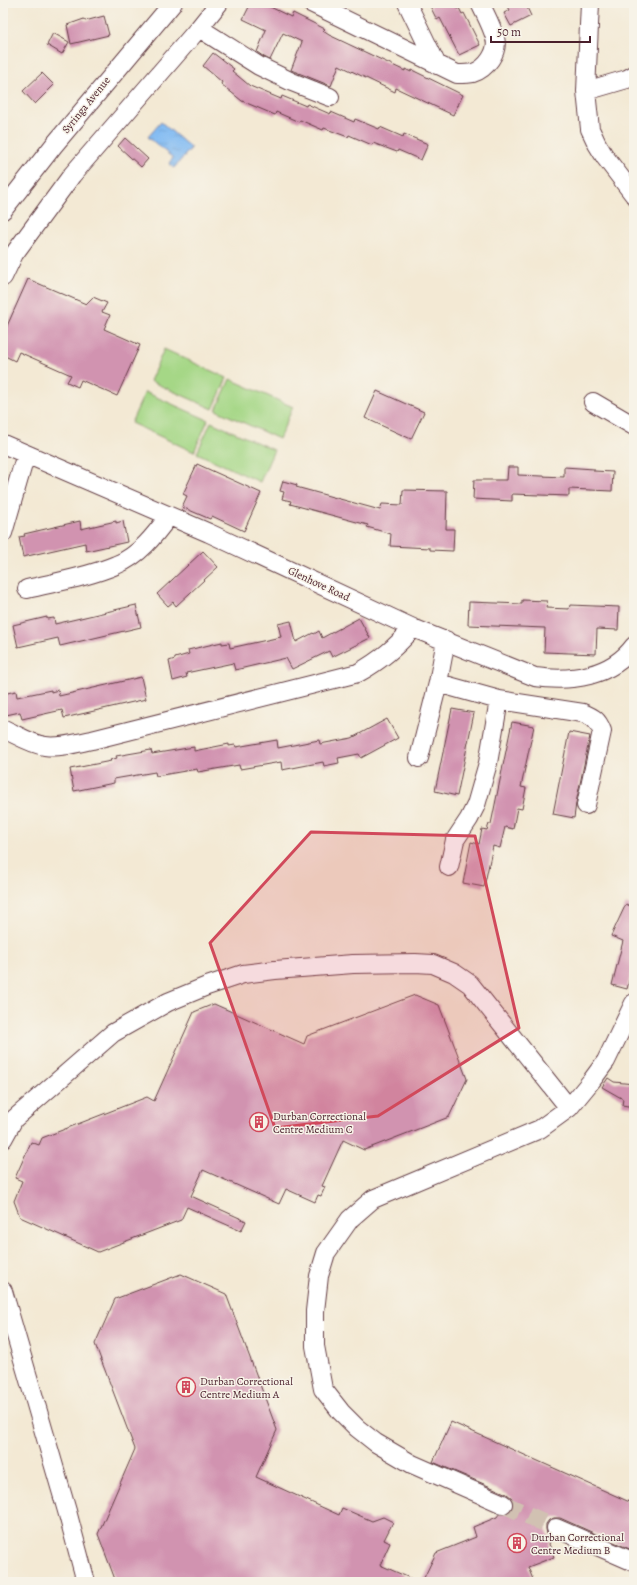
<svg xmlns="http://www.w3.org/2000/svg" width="637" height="1585" viewBox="0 0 637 1585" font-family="Alegreya,serif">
  <defs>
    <pattern id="water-ripples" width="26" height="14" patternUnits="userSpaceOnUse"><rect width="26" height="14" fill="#82bbf3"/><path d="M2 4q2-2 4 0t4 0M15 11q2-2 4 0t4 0" fill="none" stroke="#72a0d0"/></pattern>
  </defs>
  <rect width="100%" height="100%" fill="#f7f3e8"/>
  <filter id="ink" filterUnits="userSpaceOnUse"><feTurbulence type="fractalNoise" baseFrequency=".025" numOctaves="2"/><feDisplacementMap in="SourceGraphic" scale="8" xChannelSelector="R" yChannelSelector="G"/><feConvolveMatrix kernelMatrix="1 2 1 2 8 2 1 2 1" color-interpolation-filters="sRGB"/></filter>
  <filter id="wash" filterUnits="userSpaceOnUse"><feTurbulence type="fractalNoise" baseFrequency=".012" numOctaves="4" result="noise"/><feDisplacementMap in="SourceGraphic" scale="16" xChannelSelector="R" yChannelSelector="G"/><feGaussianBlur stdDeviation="0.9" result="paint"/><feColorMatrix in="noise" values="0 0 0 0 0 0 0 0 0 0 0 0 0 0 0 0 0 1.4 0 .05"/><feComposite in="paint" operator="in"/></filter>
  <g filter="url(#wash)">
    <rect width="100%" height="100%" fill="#f3e9d4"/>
    <!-- pitch -->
    <path fill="#a5d786" stroke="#787b58" d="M 164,349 L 227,378 L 213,409 L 150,381 Z
      M 230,379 L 293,407 L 279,439 L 216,410 Z
      M 145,392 L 208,420 L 194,452 L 131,423 Z
      M 211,422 L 274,450 L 260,482 L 197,453 Z"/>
    <!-- water -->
    <path fill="url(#water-ripples)" stroke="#666d8f" d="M 161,122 L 191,148 L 174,168 L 169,163 L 173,158 L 148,137 Z"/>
    <g id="blocks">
      <!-- building -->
      <path fill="#d193b0" d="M 251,3 L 262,3 L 291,17 L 293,13 L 325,29 L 323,31 L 329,35 L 405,71 L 405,69 L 411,72 L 412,70 L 463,95 L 453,115 L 396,88 L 395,92 L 339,65 L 331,86 L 291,70 L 302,42 L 283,33 L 270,60 L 264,57 L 257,52 L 266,30 L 243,19 Z
        M 437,3 L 454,3 L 457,9 L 459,8 L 462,14 L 464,13 L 480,45 L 459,55 L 440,18 L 437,20 L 430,6 Z
        M 506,3 L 525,3 L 531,16 L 511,26 L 504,13 L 510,10 Z
        M 104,16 L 109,35 L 71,44 L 67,25 L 84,19 L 85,21 Z
        M 53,33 L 69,42 L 62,54 L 47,45 Z
        M 213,53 L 234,69 L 232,71 L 250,86 L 281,99 L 282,96 L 306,106 L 307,104 L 330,114 L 331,112 L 354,122 L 355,119 L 379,129 L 380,127 L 403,137 L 404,134 L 428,144 L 421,160 L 398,150 L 397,152 L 373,143 L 372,145 L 349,135 L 348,137 L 324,128 L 323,130 L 300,120 L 299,122 L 276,112 L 275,115 L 242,101 L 221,84 L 222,82 L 203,66 Z
        M 42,73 L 54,85 L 35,104 L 23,91 Z
        M 125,138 L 148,159 L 141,167 L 118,146 Z
        M 28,279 L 86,304 L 93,297 L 107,303 L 102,312 L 110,315 L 104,329 L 140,345 L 117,396 L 81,380 L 78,387 L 67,382 L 71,375 L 19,352 L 15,361 L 3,355 L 3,335 Z
        M 377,391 L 424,412 L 411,439 L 365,418 Z
        M 197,464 L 261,493 L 244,531 L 212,516 L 210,519 L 182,507 L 187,496 L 183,494 Z
        M 508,467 L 518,467 L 518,475 L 564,477 L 564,467 L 594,469 L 594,471 L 613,472 L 612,491 L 569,489 L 569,496 L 512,494 L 512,501 L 473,499 L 474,480 L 507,480 Z
        M 283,481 L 297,485 L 296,487 L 380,510 L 382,504 L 402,505 L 403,490 L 447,491 L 446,529 L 454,529 L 453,551 L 430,550 L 430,548 L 390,546 L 391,534 L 367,527 L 368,525 L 290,504 L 291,501 L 282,499 L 284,492 L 280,491 Z
        M 80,521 L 81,529 L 116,521 L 116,523 L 123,521 L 127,542 L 86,551 L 85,543 L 23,557 L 19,537 L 25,536 L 24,534 Z
        M 203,551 L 218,567 L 176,606 L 173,602 L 168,606 L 157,594 Z
        M 522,600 L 547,601 L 546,608 L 569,609 L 570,605 L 619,607 L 618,630 L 597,629 L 596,654 L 544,652 L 545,628 L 468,625 L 469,602 L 522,604 Z
        M 136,605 L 141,627 L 60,646 L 58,638 L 18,647 L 13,625 L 47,617 L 47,619 L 54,618 L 55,624 Z
        M 359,618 L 370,638 L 332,657 L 329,651 L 292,669 L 286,658 L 235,670 L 233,663 L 186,673 L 187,677 L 173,681 L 169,661 L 175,659 L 175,658 L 189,654 L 188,650 L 222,642 L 222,644 L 229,643 L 230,648 L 281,637 L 278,624 L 291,621 L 296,642 L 313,633 L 314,634 L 319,631 L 322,638 Z
        M 141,677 L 146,699 L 64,718 L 62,710 L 22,719 L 20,712 L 6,715 L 5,709 L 3,710 L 3,694 L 16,691 L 17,697 L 51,690 L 51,692 L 58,690 L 59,696 Z
        M 452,709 L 474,713 L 457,796 L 435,791 Z
        M 387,719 L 398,738 L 361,758 L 359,754 L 338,758 L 339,763 L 324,766 L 323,762 L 282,770 L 281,762 L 240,769 L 239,765 L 198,772 L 197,769 L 156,776 L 155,772 L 114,779 L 114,783 L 74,791 L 70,769 L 111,761 L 110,760 L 117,758 L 116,756 L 151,750 L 152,754 L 194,747 L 194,751 L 229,744 L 229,746 L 235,745 L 236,747 L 277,740 L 278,748 L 319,740 L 320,744 L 352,738 Z
        M 512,722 L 534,726 L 521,787 L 526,788 L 522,809 L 517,808 L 513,829 L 505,827 L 500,848 L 493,846 L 484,887 L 463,883 L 471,842 L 479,844 L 482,829 L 487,830 L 489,824 L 491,824 Z
        M 569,732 L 590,736 L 576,803 L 574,818 L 553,814 Z
        M 626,904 L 634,908 L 634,962 L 627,989 L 612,985 L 623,941 L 611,936 Z
        M 415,995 L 439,1005 L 467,1079 L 449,1117 L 364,1150 L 343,1140 L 322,1186 L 325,1187 L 321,1196 L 318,1195 L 315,1202 L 286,1189 L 279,1204 L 203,1170 L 191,1196 L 246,1221 L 241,1231 L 187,1207 L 181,1220 L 98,1252 L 20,1217 L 14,1201 L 22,1181 L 15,1178 L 31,1142 L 39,1145 L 42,1138 L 147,1097 L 154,1101 L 194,1012 L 214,1004 L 304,1044 L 307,1036 Z
        M 608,1078 L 614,1082 L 634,1084 L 634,1107 L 622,1105 L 623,1099 L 602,1087 Z
        M 181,1274 L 226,1294 L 277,1430 L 256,1477 L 339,1515 L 342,1508 L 372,1521 L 383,1517 L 393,1522 L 384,1540 L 390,1543 L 380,1565 L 419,1582 L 116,1582 L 98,1534 L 135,1449 L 95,1344 L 115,1299 Z
        M 451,1422 L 634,1504 L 634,1551 L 560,1518 L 554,1518 L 549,1520 L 546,1524 L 546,1529 L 547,1534 L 552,1538 L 549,1544 L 554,1557 L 528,1567 L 534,1582 L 422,1582 L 436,1553 L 476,1537 L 473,1527 L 497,1517 L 499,1514 L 504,1514 L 509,1513 L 513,1508 L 513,1503 L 512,1498 L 507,1494 L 433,1462 Z"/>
    </g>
  </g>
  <g filter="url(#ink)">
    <use href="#blocks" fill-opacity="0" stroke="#633d44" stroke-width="1"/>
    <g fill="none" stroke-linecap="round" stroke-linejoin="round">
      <!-- minor-tunnel -->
      <path stroke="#d1c1b2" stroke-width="18" stroke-dasharray="18 9" stroke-linecap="butt" d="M 503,1504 L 556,1528"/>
      <!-- minor casing -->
      <g stroke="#633d44" stroke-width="20">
        <path id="minor" d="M 311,3 L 457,74 C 462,74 469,74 473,73 C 486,69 499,52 495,38 C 492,26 485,14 480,3
          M 407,3 L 437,65
          M 590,3 L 586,91 L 590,129 L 597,144 L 605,157 L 634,195
          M 199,28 L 259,66 L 292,82 L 330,97
          M 586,91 L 627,79 L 634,75
          M 3,210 L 54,145 L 173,3
          M 3,277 L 14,254 L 72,175 L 199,28 L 219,3
          M 593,402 L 634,426
          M 3,444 L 209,533 L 413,628 L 535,677 C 571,682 611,677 634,646
          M 3,533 L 26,454
          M 27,589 C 56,582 88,577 116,565 C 139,556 155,535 169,516
          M 446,640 L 438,683 L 499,700 L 488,763 L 476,805 L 469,819 L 455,840 L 449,867
          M 499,700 L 583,713 C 593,717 598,720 602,731 L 586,805
          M 4,729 C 17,735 31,744 45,746 C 61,748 77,743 92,740 L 358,673 C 381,660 396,647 413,628
          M 419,758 L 438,683
          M 3,1139 L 14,1119 L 113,1033 L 168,1002 L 207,986 L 243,974 L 275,970 L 353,964 L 415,963 L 433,964 L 454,973 L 470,984 L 569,1108
          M 3,1291 L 67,1511 L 86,1582
          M 503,1504 L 412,1464 L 376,1443 L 357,1428 L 341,1412 L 323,1389 L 315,1346 L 315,1311 L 319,1276 L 326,1253 L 350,1219 L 373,1199 L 540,1129 L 569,1108 L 592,1080 L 606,1061 L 634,1003
          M 556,1528 L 634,1562"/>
      </g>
      <!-- minor -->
      <use href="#minor" stroke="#fff" stroke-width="18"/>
    </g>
  </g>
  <!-- marked area -->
  <path fill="#d1495b" fill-opacity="0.2" stroke="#d1495b" stroke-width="3" stroke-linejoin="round" d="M 311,832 L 475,836 L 519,1028 L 378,1116 L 275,1128 L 210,943 Z"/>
  <!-- icons -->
  <defs>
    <g id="building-ring" transform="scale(1)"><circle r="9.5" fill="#f7f3e8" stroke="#d1495b" stroke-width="1.5"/><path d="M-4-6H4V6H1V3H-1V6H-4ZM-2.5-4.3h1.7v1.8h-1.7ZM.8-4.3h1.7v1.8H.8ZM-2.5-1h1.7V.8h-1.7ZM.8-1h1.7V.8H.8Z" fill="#d1495b"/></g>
  </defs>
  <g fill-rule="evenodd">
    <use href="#building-ring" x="259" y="1122"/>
    <use href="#building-ring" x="186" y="1387"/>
    <use href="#building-ring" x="517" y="1543"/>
  </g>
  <g text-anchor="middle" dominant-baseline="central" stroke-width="3" stroke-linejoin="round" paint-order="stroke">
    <!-- street labels -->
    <g font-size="11" fill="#4a1f2b" stroke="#f7f3e8">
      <text transform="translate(86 105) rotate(-51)">Syringa Avenue</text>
      <text transform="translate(319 584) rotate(25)">Glenhove Road</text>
    </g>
    <!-- poi labels -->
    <g font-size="11" fill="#4a1f2b" stroke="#f7f3e8" text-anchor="start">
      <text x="273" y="1116">Durban Correctional<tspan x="273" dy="13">Centre Medium C</tspan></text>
      <text x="200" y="1381">Durban Correctional<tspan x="200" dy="13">Centre Medium A</tspan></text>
      <text x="531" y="1537">Durban Correctional<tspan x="531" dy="13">Centre Medium B</tspan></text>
    </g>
  </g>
  <!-- margin -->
  <rect width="637" height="1585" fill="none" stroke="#f7f3e8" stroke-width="16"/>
  <!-- scale -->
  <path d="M491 36v6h99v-6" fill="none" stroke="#4a1f2b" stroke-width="2"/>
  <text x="497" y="36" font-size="12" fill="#4a1f2b" stroke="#f7f3e8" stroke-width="3" paint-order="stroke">50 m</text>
</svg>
